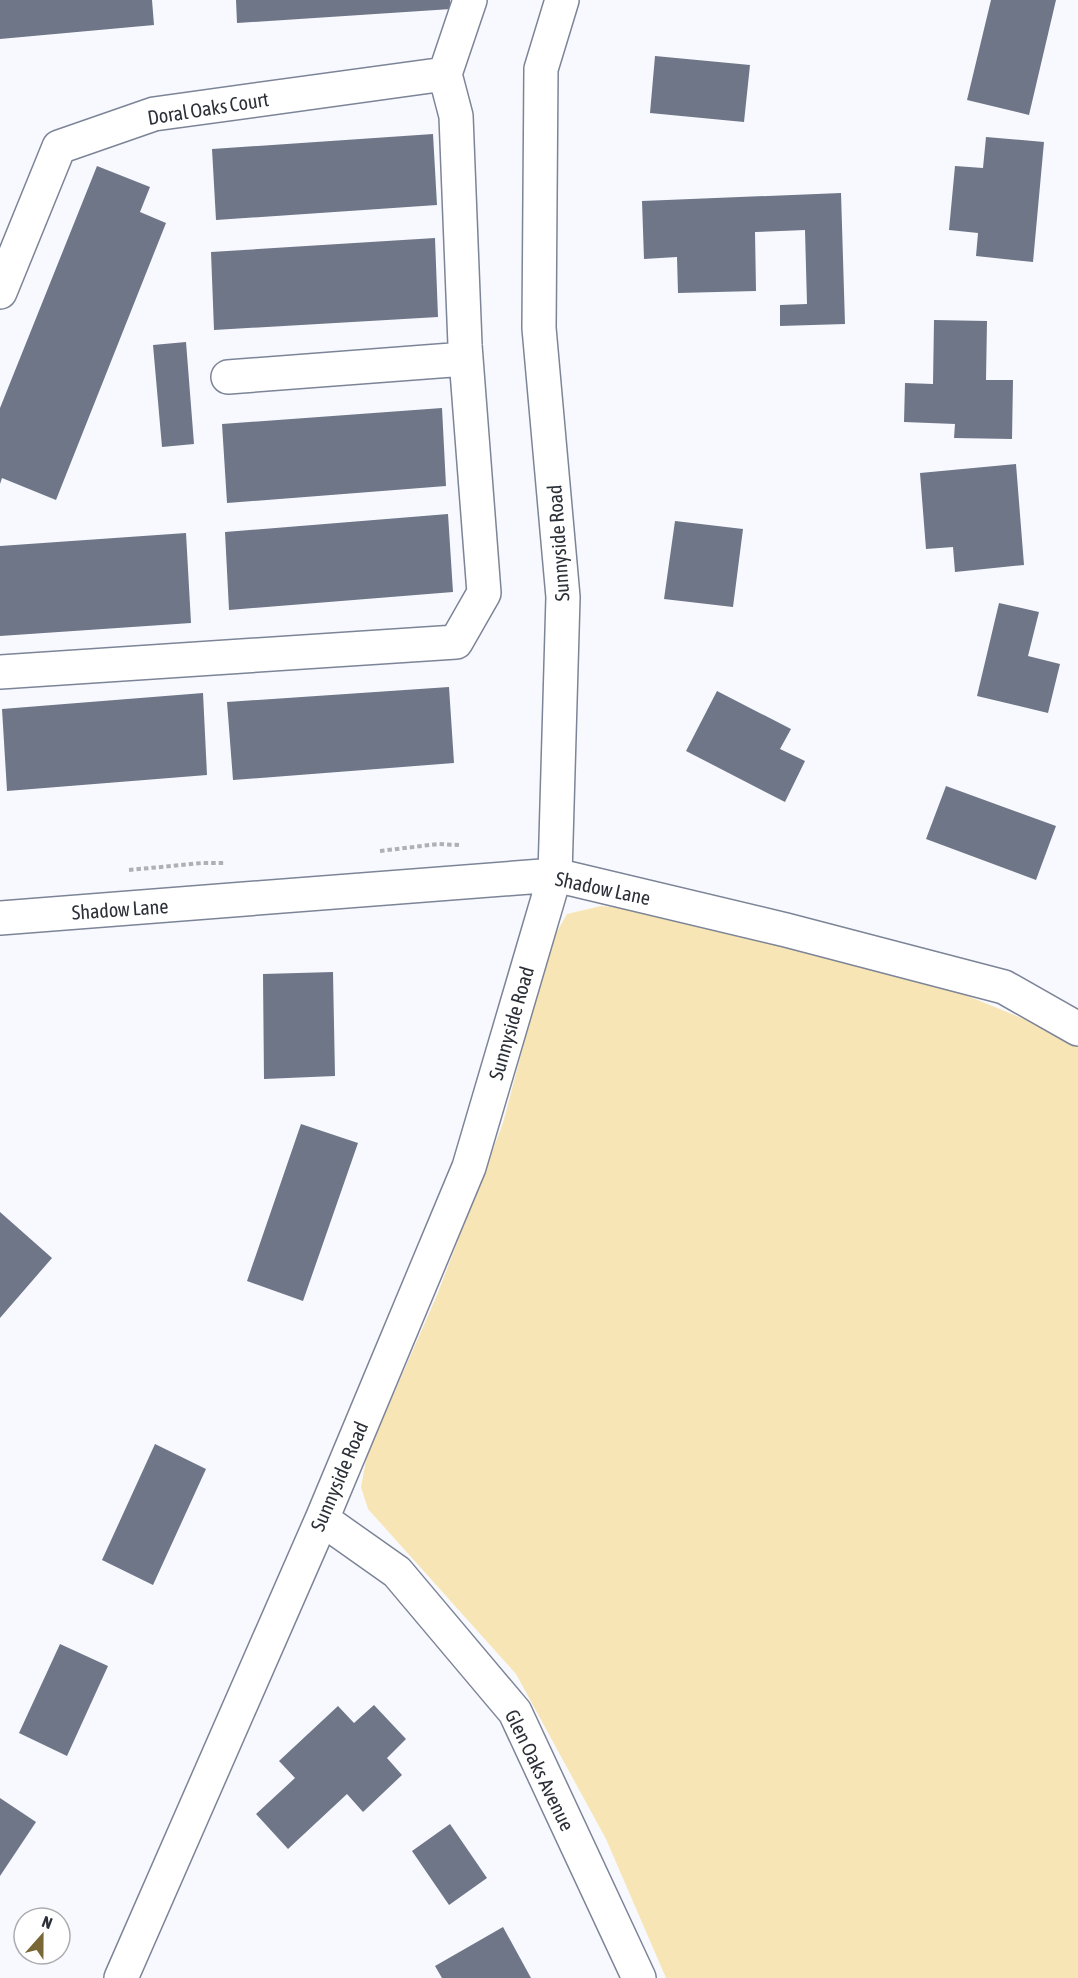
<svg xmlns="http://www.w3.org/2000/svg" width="1078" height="1978" viewBox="0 0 1078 1978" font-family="'Asap Condensed',sans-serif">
  <rect width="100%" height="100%" fill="#f8f9fe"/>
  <!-- green -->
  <path fill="#f8e5b6" d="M 601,906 L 642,910 L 842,952 L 958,992 L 1051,1030 L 1078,1044 L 1078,1978 L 666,1978 L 606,1839 L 516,1674 L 368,1509 L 361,1487 L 367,1455 L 437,1295 L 503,1123 L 550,944 L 567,914 Z"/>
  <!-- building -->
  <path fill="#6e7688" d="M 0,0 L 152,0 L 154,25 L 0,39 Z
    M 236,0 L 450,0 L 451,9 L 237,23 Z
    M 991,0 L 1056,0 L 1029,115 L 967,100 Z
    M 655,56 L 750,65 L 744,122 L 650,113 Z
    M 433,134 L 437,205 L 216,220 L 212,149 Z
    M 986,137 L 1044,142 L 1033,262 L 976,256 L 978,233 L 949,230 L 955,166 L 983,168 Z
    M 97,166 L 150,187 L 140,212 L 166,223 L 56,500 L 2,478 L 0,484 L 0,408 Z
    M 841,193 L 845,324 L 780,326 L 780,305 L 807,304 L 805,230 L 755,232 L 756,291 L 678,293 L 677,257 L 644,259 L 642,201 Z
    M 435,238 L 438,317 L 214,330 L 211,252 Z
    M 934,320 L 987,321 L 986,380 L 1013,380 L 1012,439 L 954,438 L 955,424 L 904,422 L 905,383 L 933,384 Z
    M 186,342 L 194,444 L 162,447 L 153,345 Z
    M 442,408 L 446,486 L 227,503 L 222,424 Z
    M 1016,464 L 1024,565 L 955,572 L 953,547 L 926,549 L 920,473 Z
    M 448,514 L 453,592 L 229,610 L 225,532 Z
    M 675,521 L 743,529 L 733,607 L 664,599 Z
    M 186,533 L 191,623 L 0,636 L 0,546 Z
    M 999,603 L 1039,612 L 1028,656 L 1060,664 L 1048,713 L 977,696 Z
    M 449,687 L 454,763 L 233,780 L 227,702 Z
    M 717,691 L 791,729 L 780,749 L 805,761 L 785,802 L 686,751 Z
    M 203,693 L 207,775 L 7,791 L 2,709 Z
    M 946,786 L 1056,826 L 1036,880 L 926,839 Z
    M 333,972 L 335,1076 L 264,1079 L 263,974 Z
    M 301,1124 L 358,1143 L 303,1301 L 247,1281 Z
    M 0,1212 L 52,1258 L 0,1318 Z
    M 155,1444 L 206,1469 L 153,1585 L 102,1560 Z
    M 60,1644 L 108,1666 L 67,1756 L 19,1733 Z
    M 374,1705 L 406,1739 L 387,1758 L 402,1775 L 363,1812 L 347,1794 L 288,1849 L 256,1814 L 295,1778 L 279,1761 L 338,1706 L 354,1723 Z
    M 0,1798 L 36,1822 L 0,1876 Z
    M 450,1824 L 487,1878 L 449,1905 L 412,1851 Z
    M 503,1927 L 531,1978 L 442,1978 L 435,1966 Z"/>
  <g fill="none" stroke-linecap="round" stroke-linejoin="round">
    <!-- minor casing -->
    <g stroke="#7c8497" stroke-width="36">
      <path id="minor" d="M 0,292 L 59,147 L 154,114 L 445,74
        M 228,377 L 465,359
        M 0,672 L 456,642 L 484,593 L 465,345 L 456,116 L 445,74 L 470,0
        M 0,918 L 555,875 L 786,930 L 1004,987 L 1078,1029
        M 322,1519 L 397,1572 L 515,1712 L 639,1978
        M 121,1978 L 322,1519 L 469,1167 L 555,875 L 563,597 L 539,328 L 541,69 L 562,0"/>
    </g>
    <!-- path -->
    <path stroke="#adb0b6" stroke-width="4" stroke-dasharray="4.5 3" stroke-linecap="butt" d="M 380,851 L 438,844 L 459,845
      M 129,870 L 202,863 L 226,863"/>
    <!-- minor -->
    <use href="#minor" stroke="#fff" stroke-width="33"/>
  </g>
  <g text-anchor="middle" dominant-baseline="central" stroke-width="6" stroke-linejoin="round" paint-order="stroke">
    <!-- street labels -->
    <g font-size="20" fill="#2c3038" stroke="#fff">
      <text transform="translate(208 108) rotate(-9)">Doral Oaks Court</text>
      <text transform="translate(558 543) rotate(-94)">Sunnyside Road</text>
      <text transform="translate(603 888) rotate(12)">Shadow Lane</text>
      <text transform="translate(120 909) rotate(-4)">Shadow Lane</text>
      <text transform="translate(511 1023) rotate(-74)">Sunnyside Road</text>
      <text transform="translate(339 1476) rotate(-67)">Sunnyside Road</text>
      <text transform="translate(540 1770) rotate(64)">Glen Oaks Avenue</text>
    </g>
  </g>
  <!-- north arrow -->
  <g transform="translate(42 1936) rotate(21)"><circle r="28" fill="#ffffff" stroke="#abacaf" stroke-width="1.5"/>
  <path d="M0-4.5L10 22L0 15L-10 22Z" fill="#796735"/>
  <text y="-9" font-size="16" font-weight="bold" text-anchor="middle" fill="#2c3038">N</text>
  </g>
</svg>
